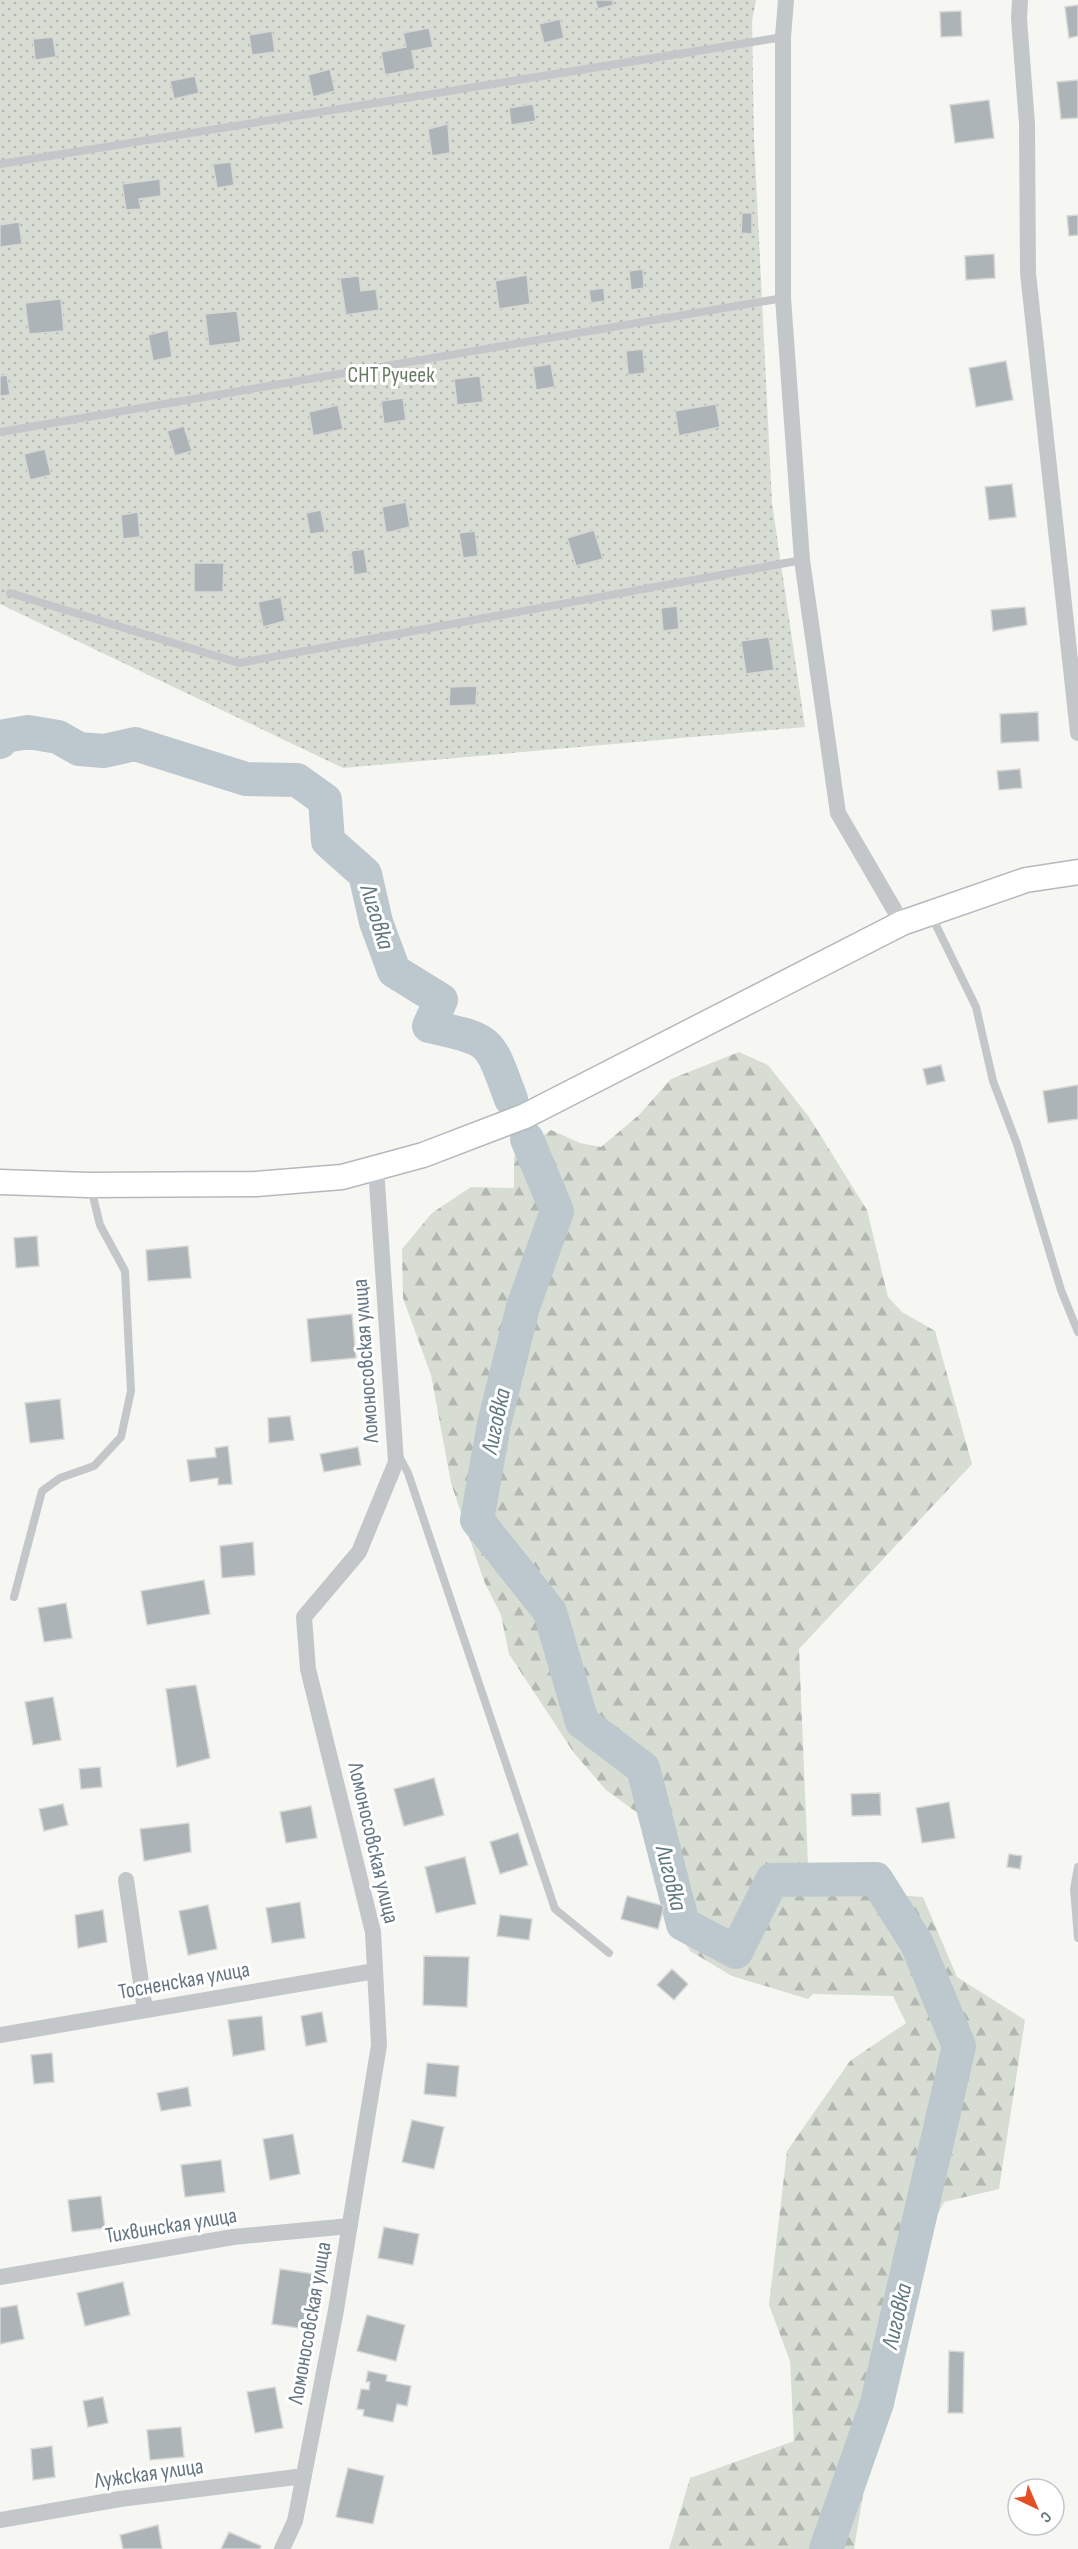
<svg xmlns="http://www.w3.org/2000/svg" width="1078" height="2549" viewBox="0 0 1078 2549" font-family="'Sofia Sans Condensed',sans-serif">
  <defs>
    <pattern id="forest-firs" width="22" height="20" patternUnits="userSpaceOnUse" patternTransform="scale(1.5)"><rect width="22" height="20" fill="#d7ddd3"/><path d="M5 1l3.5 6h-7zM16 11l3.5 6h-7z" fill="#b2b8b1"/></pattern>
    <pattern id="park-dots" width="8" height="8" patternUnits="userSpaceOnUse" patternTransform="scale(1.5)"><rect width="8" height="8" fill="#d7ddd3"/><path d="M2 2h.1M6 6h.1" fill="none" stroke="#b2b8b1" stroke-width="1.8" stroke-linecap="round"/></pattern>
  </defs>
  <rect width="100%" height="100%" fill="#f6f6f2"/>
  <!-- forest -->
  <path fill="url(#forest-firs)" d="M 739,1052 L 768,1065 L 809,1117 L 867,1210 L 888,1297 L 902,1312 L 935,1331 L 972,1464 L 799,1649 L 809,1889 L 923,1897 L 957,1977 L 1025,2020 L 999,2189 L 944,2202 L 897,2294 L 854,2549 L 669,2549 L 690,2478 L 794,2441 L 790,2361 L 769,2305 L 787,2151 L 850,2061 L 906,2023 L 893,1996 L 813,1994 L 808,1999 L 732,1976 L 690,1951 L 686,1944 L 684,1861 L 669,1836 L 606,1790 L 574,1753 L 509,1654 L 501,1615 L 484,1581 L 451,1483 L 431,1375 L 403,1298 L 402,1249 L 432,1213 L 471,1187 L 514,1188 L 514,1157 L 551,1130 L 580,1143 L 601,1147 L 639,1115 L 671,1079 Z"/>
  <!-- park -->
  <path fill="url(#park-dots)" d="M 0,0 L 756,0 L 752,21 L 754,138 L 772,503 L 805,727 L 343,768 L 0,604 Z"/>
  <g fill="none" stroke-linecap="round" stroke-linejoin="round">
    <!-- river -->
    <path stroke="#bcc8cd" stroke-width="34" d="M 0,742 L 5,736 L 28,732 L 58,737 L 79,749 L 104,751 L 135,744 L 246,779 L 297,780 L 325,800 L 328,841 L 365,874 L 376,922 L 394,971 L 441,1000 L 429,1026 C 494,1041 488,1038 511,1099
      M 527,1139 L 557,1211 L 523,1307 L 494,1424 L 477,1520 L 550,1612 L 582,1722 L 643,1768 L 683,1924 L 736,1952 L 772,1880 L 876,1879 L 917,1944 L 959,2046 L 877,2403 L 826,2549"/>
  </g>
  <!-- building -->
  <path fill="#acb4b8" stroke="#d7d7d5" stroke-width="1.5" d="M 595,0 L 612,0 L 614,5 L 598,9 Z
    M 1078,5 L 1078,36 L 1069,38 L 1065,7 Z
    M 961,11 L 962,36 L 941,37 L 940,12 Z
    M 560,19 L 564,38 L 544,43 L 539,24 Z
    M 429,28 L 433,47 L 412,51 L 415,69 L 385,75 L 381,52 L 406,47 L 403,33 Z
    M 272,31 L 275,52 L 252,55 L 249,35 Z
    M 53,37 L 56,57 L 35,60 L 33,39 Z
    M 330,69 L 335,91 L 313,97 L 308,75 Z
    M 195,76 L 199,93 L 174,99 L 170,81 Z
    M 1078,80 L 1078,118 L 1061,119 L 1057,82 Z
    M 989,100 L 994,138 L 955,143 L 950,105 Z
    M 533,104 L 536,121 L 511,125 L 509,108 Z
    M 448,124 L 450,153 L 432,156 L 428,129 Z
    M 231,162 L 234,185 L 217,188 L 213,164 Z
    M 160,179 L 161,196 L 139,199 L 141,209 L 126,210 L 122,184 Z
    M 742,213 L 752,213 L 752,234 L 741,233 Z
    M 1078,215 L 1078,235 L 1069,236 L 1067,216 Z
    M 19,222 L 22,244 L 0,247 L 0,225 Z
    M 994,254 L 995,278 L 966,280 L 965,256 Z
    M 643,269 L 644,288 L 631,290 L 629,271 Z
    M 527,275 L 530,304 L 499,309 L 495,281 Z
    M 359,276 L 361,291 L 376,289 L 379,310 L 346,315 L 340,278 Z
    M 604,288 L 605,301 L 591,303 L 589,290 Z
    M 61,299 L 64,331 L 29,334 L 25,303 Z
    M 237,311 L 241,342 L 209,346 L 205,314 Z
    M 168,330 L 172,357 L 153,361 L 148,335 Z
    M 643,349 L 645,373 L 628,375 L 626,351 Z
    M 1006,361 L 1013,400 L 976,407 L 969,368 Z
    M 551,364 L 555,387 L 536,390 L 533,367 Z
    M 7,375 L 10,395 L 0,396 L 0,376 Z
    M 480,376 L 483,402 L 457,405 L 454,379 Z
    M 403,398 L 406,420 L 384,424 L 381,401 Z
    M 716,404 L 720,427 L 679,436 L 675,411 Z
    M 338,405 L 343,429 L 313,436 L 309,412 Z
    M 184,426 L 192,451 L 175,456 L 167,431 Z
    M 45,449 L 51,475 L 30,480 L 24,454 Z
    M 1012,484 L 1016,517 L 989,520 L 985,487 Z
    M 406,502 L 410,527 L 386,533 L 382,507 Z
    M 321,510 L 325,532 L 310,534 L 306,513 Z
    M 138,512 L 140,537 L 123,539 L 121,515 Z
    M 594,530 L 603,559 L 576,566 L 567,538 Z
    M 475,531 L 478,556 L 463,558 L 459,533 Z
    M 364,549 L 368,573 L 354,575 L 351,551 Z
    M 194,563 L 224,563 L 223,592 L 194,592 Z
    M 281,597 L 285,621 L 263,627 L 258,602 Z
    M 677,606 L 679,629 L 663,631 L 661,608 Z
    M 1025,607 L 1027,625 L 993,631 L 991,610 Z
    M 769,637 L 774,670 L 746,674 L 741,641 Z
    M 477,686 L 476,705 L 449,706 L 450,687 Z
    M 1038,712 L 1039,741 L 1001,743 L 1000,714 Z
    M 1020,769 L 1022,788 L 999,790 L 997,771 Z
    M 941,1065 L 945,1081 L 927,1085 L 923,1069 Z
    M 1078,1085 L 1078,1119 L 1048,1123 L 1043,1091 Z
    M 37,1236 L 39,1266 L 16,1268 L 14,1238 Z
    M 188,1246 L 191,1278 L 148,1281 L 146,1250 Z
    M 352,1314 L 356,1358 L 311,1362 L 307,1319 Z
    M 60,1399 L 64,1439 L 30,1443 L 25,1403 Z
    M 290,1416 L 294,1440 L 269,1443 L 268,1418 Z
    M 228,1446 L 232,1484 L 218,1485 L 218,1478 L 190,1482 L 187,1460 L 216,1457 L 215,1448 Z
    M 358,1447 L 361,1465 L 324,1472 L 320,1454 Z
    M 253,1542 L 255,1575 L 222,1578 L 220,1546 Z
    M 204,1580 L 210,1614 L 147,1625 L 141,1591 Z
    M 66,1603 L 72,1638 L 44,1642 L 38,1608 Z
    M 196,1685 L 210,1758 L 177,1767 L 166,1689 Z
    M 53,1697 L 61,1740 L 33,1745 L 25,1702 Z
    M 100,1767 L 102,1787 L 81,1789 L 79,1769 Z
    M 434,1778 L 444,1815 L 404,1826 L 394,1789 Z
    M 880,1793 L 881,1815 L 852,1816 L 851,1794 Z
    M 949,1802 L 955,1838 L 922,1843 L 916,1808 Z
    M 63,1804 L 68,1825 L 44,1831 L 39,1809 Z
    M 311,1806 L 317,1838 L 286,1843 L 280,1812 Z
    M 189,1823 L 191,1852 L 144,1861 L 140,1829 Z
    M 518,1833 L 528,1865 L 500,1874 L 490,1842 Z
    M 1009,1854 L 1022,1856 L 1020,1869 L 1007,1867 Z
    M 465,1857 L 476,1904 L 436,1913 L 425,1867 Z
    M 627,1896 L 664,1906 L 658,1929 L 621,1919 Z
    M 300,1902 L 305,1938 L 272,1943 L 266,1908 Z
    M 208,1905 L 217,1949 L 188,1955 L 179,1911 Z
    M 103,1910 L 107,1942 L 78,1948 L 75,1915 Z
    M 500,1915 L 532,1919 L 529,1940 L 497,1936 Z
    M 424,1956 L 469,1957 L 467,2007 L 423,2005 Z
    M 672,1969 L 688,1984 L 674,2000 L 657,1985 Z
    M 322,2012 L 327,2042 L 306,2046 L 301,2016 Z
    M 262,2016 L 265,2050 L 233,2056 L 228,2020 Z
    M 52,2053 L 54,2082 L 34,2084 L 31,2055 Z
    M 427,2063 L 459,2066 L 456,2097 L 424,2094 Z
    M 188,2087 L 191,2106 L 161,2111 L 157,2093 Z
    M 412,2120 L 444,2127 L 434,2169 L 402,2162 Z
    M 293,2134 L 300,2174 L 270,2180 L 263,2139 Z
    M 221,2160 L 225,2192 L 185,2197 L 181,2165 Z
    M 101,2196 L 105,2228 L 72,2232 L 68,2200 Z
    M 384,2227 L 419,2234 L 413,2265 L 378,2258 Z
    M 280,2269 L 313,2274 L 305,2329 L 272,2324 Z
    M 123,2282 L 130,2315 L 85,2326 L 77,2293 Z
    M 17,2305 L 24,2339 L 0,2344 L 0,2308 Z
    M 367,2315 L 405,2325 L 396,2361 L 357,2351 Z
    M 949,2351 L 964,2352 L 963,2413 L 948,2413 Z
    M 368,2371 L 387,2375 L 386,2381 L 411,2386 L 407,2406 L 397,2404 L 393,2422 L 363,2416 L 364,2410 L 357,2409 L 361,2389 L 369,2390 L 370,2382 L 366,2382 Z
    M 275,2387 L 283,2428 L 255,2433 L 247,2392 Z
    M 103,2397 L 108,2423 L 88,2427 L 83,2401 Z
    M 181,2427 L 184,2457 L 150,2460 L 147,2430 Z
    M 52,2446 L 55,2477 L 33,2480 L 31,2449 Z
    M 348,2468 L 384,2476 L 373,2524 L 336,2517 Z
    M 158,2525 L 162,2549 L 123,2549 L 120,2535 Z
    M 229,2532 L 261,2546 L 260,2549 L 221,2549 Z"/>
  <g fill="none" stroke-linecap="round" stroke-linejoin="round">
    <!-- secondary casing -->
    <g stroke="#b3b9bd" stroke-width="27">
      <path id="secondary" d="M 0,1182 L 88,1185 L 256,1184 L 342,1177 L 423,1155 L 525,1116 L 902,923 L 1026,880 L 1078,872"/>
    </g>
    <!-- service -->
    <path stroke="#c3c7ca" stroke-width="8" d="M 0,164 L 783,37
      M 0,432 L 783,298
      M 10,593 L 239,663 L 802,560
      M 931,915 L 976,1007 L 993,1081 L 1017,1144 L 1061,1290 L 1078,1332
      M 399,1456 L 408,1473 L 555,1909 L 609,1953
      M 14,1597 L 42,1491 L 60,1478 L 94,1466 L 121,1437 L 131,1391 L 125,1271 L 100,1225 L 91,1188
      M 1078,1867 L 1074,1889 L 1078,1938"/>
    <!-- minor -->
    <path stroke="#c3c7ca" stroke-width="16" d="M 786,0 L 783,37 L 783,298 L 802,560 L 838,813 L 902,923
      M 1020,0 L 1019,19 L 1027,124 L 1028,273 L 1078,733
      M 126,1880 L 145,2010
      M 0,2035 L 375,1971
      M 0,2277 L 233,2237 L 350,2226
      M 0,2520 L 120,2499 L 304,2476
      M 282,2549 L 295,2521 L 336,2310 L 379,2045 L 373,1932 L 308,1669 L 304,1617 L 359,1552 L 396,1462 L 376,1168"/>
    <!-- secondary -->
    <use href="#secondary" stroke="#fff" stroke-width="24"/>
  </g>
  <g text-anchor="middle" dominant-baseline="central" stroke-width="6" stroke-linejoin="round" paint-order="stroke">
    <!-- park labels -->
    <g font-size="22" fill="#687a63" stroke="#fff">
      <text x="391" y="375">СНТ Ручеек</text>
    </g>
    <!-- street labels -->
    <g font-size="22" fill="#657683" stroke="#fff">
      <text transform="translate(366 1361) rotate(-94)">Ломоносовская улица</text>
      <text transform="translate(373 1843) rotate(77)">Ломоносовская улица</text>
      <text transform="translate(184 1981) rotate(-10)">Тосненская улица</text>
      <text transform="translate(171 2226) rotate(-9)">Тихвинская улица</text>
      <text transform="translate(310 2323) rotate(-80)">Ломоносовская улица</text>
      <text transform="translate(149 2474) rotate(-8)">Лужская улица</text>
    </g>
    <!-- water labels -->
    <g font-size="24" font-style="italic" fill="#607880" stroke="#fff">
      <text transform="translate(377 917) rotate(73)">Лиговка</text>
      <text transform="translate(496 1421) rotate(-78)">Лиговка</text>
      <text transform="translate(671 1878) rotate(76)">Лиговка</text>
      <text transform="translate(897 2316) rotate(-77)">Лиговка</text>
    </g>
  </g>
  <!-- north arrow -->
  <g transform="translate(1036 2507) rotate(136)"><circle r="28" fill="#ffffff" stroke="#c1c8cd" stroke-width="1.5"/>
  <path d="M0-4.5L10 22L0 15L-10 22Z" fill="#e34e25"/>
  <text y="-9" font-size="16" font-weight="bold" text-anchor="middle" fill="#657683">С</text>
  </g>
</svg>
